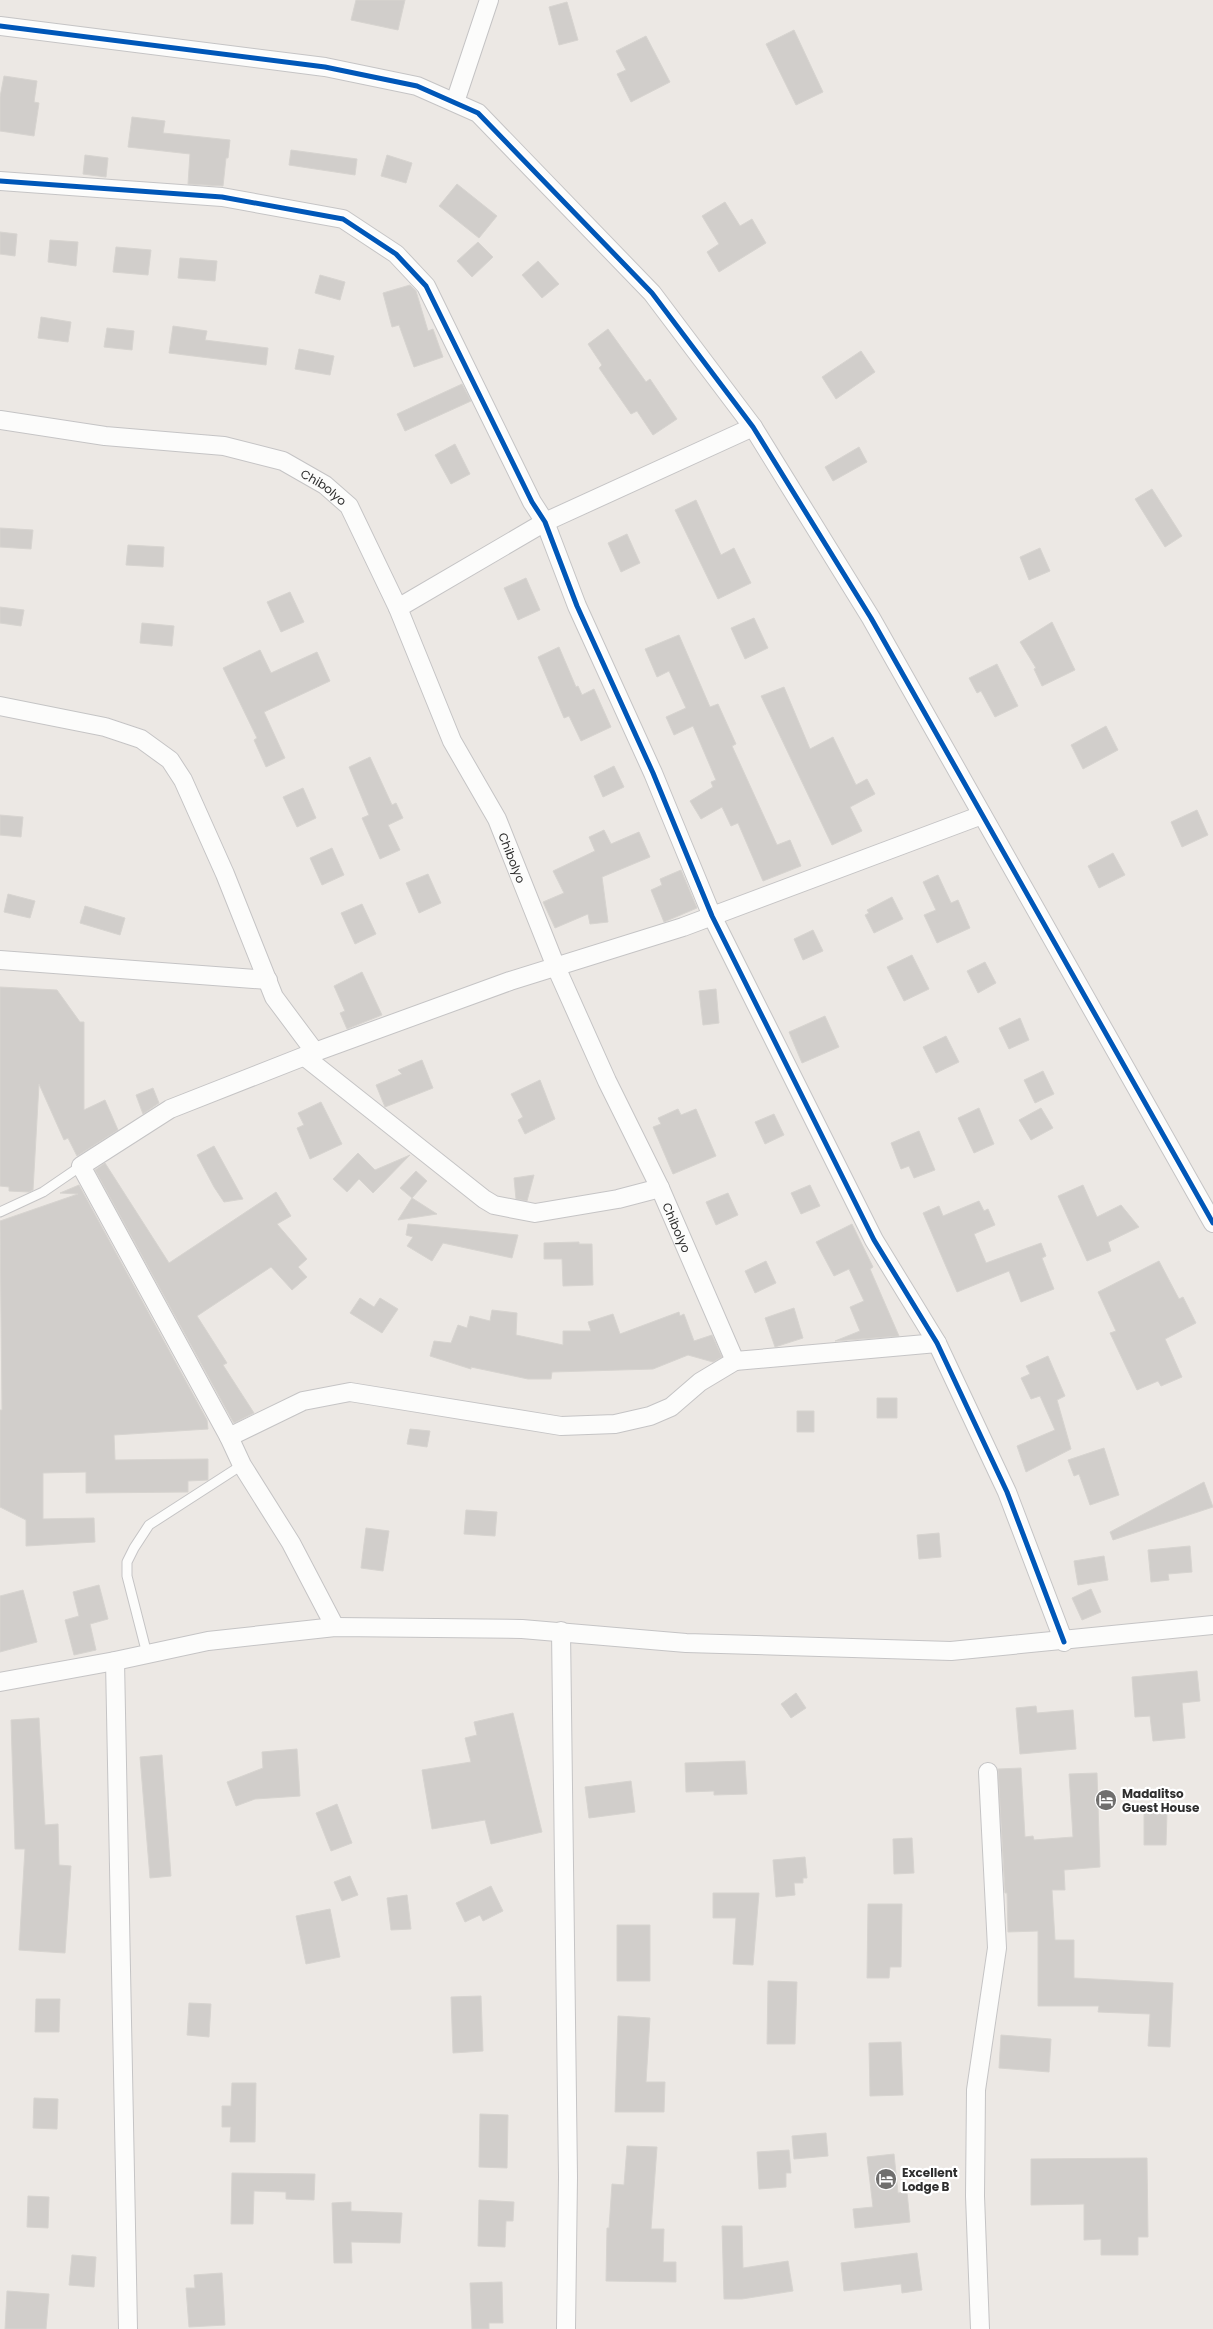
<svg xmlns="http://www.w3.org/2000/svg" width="1213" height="2329" viewBox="0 0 1213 2329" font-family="Poppins,sans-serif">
  <rect width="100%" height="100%" fill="#ece8e4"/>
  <!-- building -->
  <path fill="#d1cecb" stroke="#d7d4d0" d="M 356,0 L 405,0 L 398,30 L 351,20 Z
    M 567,2 L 578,40 L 559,45 L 549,7 Z
    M 794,30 L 823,92 L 796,105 L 766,44 Z
    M 646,36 L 670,82 L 631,102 L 617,74 L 626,70 L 616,51 Z
    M 4,76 L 37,81 L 34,102 L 39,103 L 34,136 L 0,131 L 0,97 Z
    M 132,117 L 165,121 L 163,133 L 230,140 L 228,158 L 226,158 L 223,186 L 188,184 L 190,154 L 128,147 Z
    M 291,150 L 357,159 L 355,175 L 289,165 Z
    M 85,155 L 108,158 L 106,177 L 83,174 Z
    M 387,155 L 412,163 L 406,183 L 381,176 Z
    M 457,184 L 497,216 L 479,238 L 439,206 Z
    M 725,202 L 740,226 L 752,219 L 766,243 L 719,272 L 707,252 L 719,244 L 702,216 Z
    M 0,232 L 17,234 L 15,256 L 0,254 Z
    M 50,240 L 78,242 L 76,266 L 48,262 Z
    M 478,242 L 493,257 L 472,277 L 457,261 Z
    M 116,247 L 151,250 L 148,275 L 113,272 Z
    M 180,258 L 217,261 L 215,281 L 178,278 Z
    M 538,261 L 559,284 L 542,298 L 522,275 Z
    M 320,275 L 345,282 L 340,300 L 315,293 Z
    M 410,285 L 416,291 L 428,331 L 433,329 L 443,357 L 414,367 L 399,325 L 392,327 L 383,293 Z
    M 41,317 L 71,322 L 68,342 L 38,338 Z
    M 173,326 L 207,331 L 205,340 L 268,348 L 266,365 L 169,353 Z
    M 107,328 L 134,331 L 132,350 L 104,347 Z
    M 608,329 L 646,382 L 650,379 L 677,419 L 653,435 L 637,411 L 631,414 L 599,368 L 602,365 L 588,344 Z
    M 299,349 L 334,356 L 330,375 L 295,369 Z
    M 861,351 L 875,372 L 836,399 L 822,377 Z
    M 462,384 L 471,401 L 405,431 L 397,414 Z
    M 455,444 L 470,474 L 451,484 L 435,455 Z
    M 859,447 L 867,462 L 833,481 L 825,467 Z
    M 1152,489 L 1182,536 L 1165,547 L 1135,499 Z
    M 696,500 L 721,555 L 734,548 L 751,583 L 718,599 L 675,510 Z
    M 0,528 L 33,530 L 31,549 L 0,547 Z
    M 627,534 L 640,563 L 621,572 L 608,543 Z
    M 128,545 L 164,547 L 163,567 L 126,565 Z
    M 1040,548 L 1050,571 L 1029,580 L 1020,557 Z
    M 526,578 L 540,610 L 518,620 L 504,588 Z
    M 290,592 L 304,622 L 281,632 L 267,602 Z
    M 0,607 L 24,610 L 21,626 L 0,623 Z
    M 754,618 L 768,648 L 745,659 L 731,628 Z
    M 1052,622 L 1075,670 L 1042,686 L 1034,669 L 1036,668 L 1020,642 Z
    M 142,623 L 174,626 L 172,646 L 140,643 Z
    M 679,635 L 710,707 L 718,704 L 736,744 L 732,746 L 777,845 L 790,840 L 801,866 L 763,881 L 738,823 L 731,826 L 722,807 L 701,819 L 690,801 L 713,787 L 711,782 L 716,780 L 693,726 L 674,735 L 666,717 L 686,708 L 669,671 L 657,677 L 645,649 Z
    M 559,647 L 576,687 L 578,686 L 582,695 L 594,689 L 611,727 L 581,741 L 569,716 L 564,718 L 538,657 Z
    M 260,650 L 271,673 L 317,652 L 330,681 L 264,712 L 285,758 L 266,767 L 254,740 L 257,738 L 223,668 Z
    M 997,664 L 1018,706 L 995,717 L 981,691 L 977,693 L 969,678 Z
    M 784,687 L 810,749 L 833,737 L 856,785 L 867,779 L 875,794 L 850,807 L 862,831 L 832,845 L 761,696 Z
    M 1106,726 L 1118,750 L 1083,769 L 1071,745 Z
    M 370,757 L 392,805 L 396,803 L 403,818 L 388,825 L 400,850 L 380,859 L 362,818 L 369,815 L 349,767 Z
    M 614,766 L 624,787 L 603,797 L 594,776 Z
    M 303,788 L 316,818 L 297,827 L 283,797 Z
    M 1197,810 L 1208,835 L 1182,847 L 1171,822 Z
    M 0,815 L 23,817 L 21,837 L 0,835 Z
    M 604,830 L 611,844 L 639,832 L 650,857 L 602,877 L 608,922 L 590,924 L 588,914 L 555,928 L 543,902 L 564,893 L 553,871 L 595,851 L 589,837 Z
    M 332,848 L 344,875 L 322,885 L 310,858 Z
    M 1113,853 L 1125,875 L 1099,888 L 1088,866 Z
    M 681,870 L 697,908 L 664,922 L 651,890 L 662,885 L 660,879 Z
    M 428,874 L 441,903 L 419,913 L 406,883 Z
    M 938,875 L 951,903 L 958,900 L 970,928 L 937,943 L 924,915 L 936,910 L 923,882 Z
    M 8,894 L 35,901 L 30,918 L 4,912 Z
    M 892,897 L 903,919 L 874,933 L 865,915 L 869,913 L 867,910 Z
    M 362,904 L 376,934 L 355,944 L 341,913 Z
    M 85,906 L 125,918 L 120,935 L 80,923 Z
    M 813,930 L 823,951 L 803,960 L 794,939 Z
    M 912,955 L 929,989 L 904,1001 L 887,967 Z
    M 985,962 L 996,983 L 978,993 L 967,971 Z
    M 362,972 L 382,1015 L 347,1029 L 340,1013 L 345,1011 L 334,986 Z
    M 0,987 L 57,990 L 80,1022 L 84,1022 L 84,1110 L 105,1100 L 118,1130 L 77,1156 L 68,1138 L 64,1140 L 39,1084 L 33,1190 L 29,1192 L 9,1191 L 9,1187 L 0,1186 Z
    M 716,989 L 719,1023 L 703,1025 L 699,991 Z
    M 825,1016 L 839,1047 L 802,1063 L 789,1032 Z
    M 1020,1018 L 1029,1040 L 1009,1049 L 999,1028 Z
    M 946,1036 L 959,1062 L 936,1073 L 923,1047 Z
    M 422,1060 L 433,1088 L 385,1107 L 376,1085 L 402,1074 L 398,1070 Z
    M 1043,1071 L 1054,1094 L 1035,1103 L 1024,1080 Z
    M 540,1080 L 555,1119 L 525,1134 L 518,1120 L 523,1117 L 511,1094 Z
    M 153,1088 L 159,1103 L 143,1114 L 136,1095 Z
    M 321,1102 L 342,1144 L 310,1159 L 297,1128 L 304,1125 L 298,1113 Z
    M 979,1108 L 994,1144 L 974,1153 L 958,1118 Z
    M 1041,1108 L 1053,1128 L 1031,1140 L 1019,1120 Z
    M 678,1109 L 681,1115 L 696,1109 L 716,1156 L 673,1174 L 653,1127 L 661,1124 L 658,1118 Z
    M 774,1114 L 784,1135 L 765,1144 L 755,1122 Z
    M 919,1131 L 935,1170 L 914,1178 L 909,1166 L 901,1169 L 891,1143 Z
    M 214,1146 L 243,1199 L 224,1202 L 214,1187 L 197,1155 Z
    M 358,1153 L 375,1170 L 410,1155 L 373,1193 L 359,1179 L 347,1192 L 333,1179 Z
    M 105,1163 L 169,1263 L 276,1192 L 291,1216 L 277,1224 L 307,1259 L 298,1267 L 307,1277 L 292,1290 L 271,1267 L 197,1316 L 227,1363 L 223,1365 L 254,1413 L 234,1423 L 232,1420 L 95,1170 Z
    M 416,1171 L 427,1181 L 412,1198 L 400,1188 Z
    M 534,1175 L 527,1201 L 516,1199 L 514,1178 Z
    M 79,1185 L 207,1420 L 208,1429 L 114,1435 L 115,1460 L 208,1459 L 208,1480 L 188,1481 L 188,1492 L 86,1493 L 86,1472 L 43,1473 L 43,1519 L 94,1518 L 95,1542 L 26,1546 L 26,1520 L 0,1507 L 0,1410 L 2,1410 L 0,1221 L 78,1194 L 60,1193 Z
    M 810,1185 L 820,1206 L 801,1214 L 791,1193 Z
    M 1083,1185 L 1097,1217 L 1121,1205 L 1139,1227 L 1108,1242 L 1111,1251 L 1087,1261 L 1058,1196 Z
    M 728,1193 L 738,1215 L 716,1225 L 706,1202 Z
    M 412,1198 L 437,1214 L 398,1220 Z
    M 979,1201 L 984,1211 L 988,1209 L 995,1225 L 974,1234 L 986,1263 L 1041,1243 L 1046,1256 L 1042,1258 L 1054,1289 L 1021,1302 L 1009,1271 L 957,1292 L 923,1213 L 939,1206 L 943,1216 Z
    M 408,1224 L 420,1225 L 518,1235 L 512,1258 L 443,1243 L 432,1261 L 407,1246 L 413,1237 L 406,1235 Z
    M 852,1224 L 873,1267 L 870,1269 L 899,1336 L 835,1341 L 860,1331 L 850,1307 L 864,1301 L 849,1269 L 834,1276 L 816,1242 Z
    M 579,1242 L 579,1244 L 592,1244 L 593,1285 L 563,1286 L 562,1259 L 544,1259 L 544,1243 Z
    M 766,1261 L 776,1283 L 755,1293 L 745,1271 Z
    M 1159,1261 L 1179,1299 L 1183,1297 L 1196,1323 L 1165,1339 L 1182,1377 L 1161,1386 L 1158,1381 L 1137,1390 L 1110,1333 L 1116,1331 L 1098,1292 Z
    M 360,1298 L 374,1307 L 380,1298 L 398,1309 L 382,1333 L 350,1313 Z
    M 794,1308 L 803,1338 L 775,1347 L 765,1318 Z
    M 492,1310 L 517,1313 L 516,1335 L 563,1345 L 563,1331 L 591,1331 L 588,1322 L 613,1314 L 620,1334 L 679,1312 L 680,1316 L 684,1314 L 694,1341 L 712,1335 L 722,1357 L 713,1362 L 688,1355 L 653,1369 L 552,1372 L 551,1379 L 528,1379 L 471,1367 L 471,1369 L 430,1356 L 434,1341 L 451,1343 L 458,1325 L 467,1328 L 470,1316 L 490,1321 Z
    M 1048,1356 L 1065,1396 L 1057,1400 L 1071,1449 L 1026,1472 L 1017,1446 L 1055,1430 L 1040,1396 L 1031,1399 L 1021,1378 L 1030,1374 L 1026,1366 Z
    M 877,1398 L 897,1398 L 897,1418 L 877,1418 Z
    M 797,1411 L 814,1411 L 814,1432 L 797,1432 Z
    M 410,1429 L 430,1431 L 427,1447 L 407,1444 Z
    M 1104,1448 L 1119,1495 L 1090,1505 L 1079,1474 L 1074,1476 L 1068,1460 Z
    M 1204,1482 L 1213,1507 L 1113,1540 L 1110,1532 Z
    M 466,1510 L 497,1512 L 495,1536 L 464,1534 Z
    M 366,1528 L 389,1531 L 383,1571 L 361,1568 Z
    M 939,1533 L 941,1557 L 919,1559 L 917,1535 Z
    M 1190,1546 L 1192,1572 L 1168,1574 L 1169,1580 L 1151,1582 L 1148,1550 Z
    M 1104,1556 L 1108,1580 L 1078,1585 L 1074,1561 Z
    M 99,1585 L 108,1619 L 90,1624 L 96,1650 L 74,1655 L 65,1620 L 79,1616 L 73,1592 Z
    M 1091,1589 L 1101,1612 L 1082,1620 L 1072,1598 Z
    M 23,1590 L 37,1642 L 0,1652 L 0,1596 Z
    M 1197,1671 L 1200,1701 L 1182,1703 L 1185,1738 L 1153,1741 L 1150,1716 L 1135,1717 L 1132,1677 Z
    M 796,1693 L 806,1708 L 791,1718 L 781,1704 Z
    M 1036,1706 L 1037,1713 L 1073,1710 L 1076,1749 L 1020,1754 L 1016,1708 Z
    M 513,1713 L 542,1832 L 491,1844 L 485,1820 L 432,1829 L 422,1770 L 471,1762 L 465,1738 L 477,1735 L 474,1722 Z
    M 39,1718 L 45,1825 L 58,1824 L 59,1865 L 71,1866 L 65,1953 L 19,1950 L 25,1849 L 15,1849 L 11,1720 Z
    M 297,1749 L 300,1796 L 255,1799 L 236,1806 L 227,1782 L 263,1768 L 262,1752 Z
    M 162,1755 L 171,1876 L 150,1878 L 140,1757 Z
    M 745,1761 L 747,1794 L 714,1795 L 714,1791 L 686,1792 L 685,1763 Z
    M 1021,1768 L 1025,1837 L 1033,1836 L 1034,1840 L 1073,1837 L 1069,1774 L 1097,1773 L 1100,1867 L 1064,1870 L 1065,1890 L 1052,1890 L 1055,1940 L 1074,1940 L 1074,1978 L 1173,1983 L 1170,2047 L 1148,2046 L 1150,2014 L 1098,2012 L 1099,2006 L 1038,2006 L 1038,1931 L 1008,1932 L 1007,1893 L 1005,1893 L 998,1769 Z
    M 631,1781 L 635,1812 L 589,1818 L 585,1787 Z
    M 337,1804 L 352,1843 L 331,1851 L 316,1813 Z
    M 1144,1812 L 1167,1812 L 1166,1845 L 1144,1845 Z
    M 912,1838 L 914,1873 L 894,1874 L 893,1839 Z
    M 805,1857 L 807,1878 L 803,1878 L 803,1883 L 794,1883 L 795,1895 L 776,1897 L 773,1860 Z
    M 350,1876 L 358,1895 L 342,1901 L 334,1882 Z
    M 491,1886 L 503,1911 L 483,1921 L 480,1915 L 465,1922 L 456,1903 Z
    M 713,1893 L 759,1893 L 753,1965 L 733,1964 L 736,1918 L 713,1918 Z
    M 407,1895 L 411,1929 L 391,1930 L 387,1898 Z
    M 868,1904 L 902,1904 L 901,1967 L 890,1967 L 889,1978 L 867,1978 Z
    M 330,1909 L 340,1957 L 306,1964 L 296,1916 Z
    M 617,1925 L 650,1925 L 650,1981 L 617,1981 Z
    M 768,1981 L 797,1982 L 795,2044 L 767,2044 Z
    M 481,1996 L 483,2051 L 453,2053 L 451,1997 Z
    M 36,1999 L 60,1999 L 59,2032 L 35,2032 Z
    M 189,2003 L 211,2004 L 209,2037 L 187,2035 Z
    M 618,2016 L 650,2018 L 646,2082 L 665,2082 L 664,2112 L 615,2112 Z
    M 1001,2035 L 1051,2039 L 1049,2072 L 999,2068 Z
    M 901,2042 L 903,2095 L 870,2096 L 869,2043 Z
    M 232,2083 L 256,2083 L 255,2142 L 230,2142 L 231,2127 L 222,2127 L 222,2106 L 231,2106 Z
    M 34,2098 L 58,2099 L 57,2129 L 33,2128 Z
    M 480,2114 L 508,2115 L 507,2168 L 479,2167 Z
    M 826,2133 L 828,2156 L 794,2159 L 792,2136 Z
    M 627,2146 L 657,2147 L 651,2229 L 664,2229 L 663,2262 L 676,2262 L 676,2282 L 606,2281 L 607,2228 L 609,2228 L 612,2184 L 624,2185 Z
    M 789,2150 L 791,2173 L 786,2173 L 786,2187 L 759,2189 L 757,2152 Z
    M 894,2154 L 898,2193 L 907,2192 L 910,2222 L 855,2228 L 853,2209 L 873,2207 L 867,2157 Z
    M 1147,2158 L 1148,2237 L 1138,2237 L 1138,2255 L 1101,2255 L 1101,2239 L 1084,2240 L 1084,2204 L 1031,2205 L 1031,2159 Z
    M 232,2173 L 315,2174 L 314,2200 L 286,2199 L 286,2192 L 254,2191 L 253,2224 L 231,2224 Z
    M 28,2196 L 49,2197 L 48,2228 L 27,2227 Z
    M 479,2200 L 514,2202 L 513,2221 L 506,2221 L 505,2247 L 478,2246 Z
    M 351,2202 L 351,2211 L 402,2213 L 400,2243 L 351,2242 L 352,2263 L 334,2263 L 332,2203 Z
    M 722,2226 L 742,2226 L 743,2268 L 788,2261 L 793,2291 L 742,2299 L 724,2299 Z
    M 917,2253 L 922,2290 L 902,2293 L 901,2284 L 844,2291 L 841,2263 Z
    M 72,2255 L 96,2257 L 94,2287 L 69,2285 Z
    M 222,2273 L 225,2325 L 189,2327 L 186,2288 L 195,2288 L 194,2275 Z
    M 502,2282 L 503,2323 L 489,2323 L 489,2329 L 472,2329 L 470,2283 Z
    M 7,2291 L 49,2294 L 46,2329 L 5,2329 Z"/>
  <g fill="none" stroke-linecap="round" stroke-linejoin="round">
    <!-- lane casing -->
    <g stroke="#c5c4c5" stroke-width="11">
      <path id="lane" d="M 0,1212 L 43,1192 L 81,1166
        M 147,1654 L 127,1576 L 127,1562 L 134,1548 L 149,1525 L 242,1465"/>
    </g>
    <!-- street casing -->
    <g stroke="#c5c4c5" stroke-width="20">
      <g id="street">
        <path d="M 0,26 L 325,67 L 417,86 L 478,113 L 652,293 L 753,427 L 871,618 L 1213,1223"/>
        <path d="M 455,102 L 489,0"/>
        <path d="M 0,181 L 222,197 L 343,219 L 396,254 L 426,286 L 532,502 L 545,522 L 577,606 L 653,773 L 712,916 L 874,1240 L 937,1343 L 1007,1492 L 1064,1642"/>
        <path id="s1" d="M 0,420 L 105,436 L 224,446 L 283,461 L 325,485 L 349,506 L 398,608 L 452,741 L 497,819 L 556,967 L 607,1081 L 660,1188 L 735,1361 L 937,1343"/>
        <path d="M 398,608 L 545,522 L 753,427"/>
        <path d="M 0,706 L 105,727 L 141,739 L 170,760 L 183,780 L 225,874 L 274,997 L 315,1052"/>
        <path d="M 0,960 L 268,980"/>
        <path d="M 305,1057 L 484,1199 L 494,1205 L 535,1213 L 618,1199 L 660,1188"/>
        <path d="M 229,1437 L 303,1401 L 350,1392 L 561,1426 L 615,1424 L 650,1416 L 671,1407 L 700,1382 L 735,1361"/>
        <path d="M 335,1627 L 291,1543 L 242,1465 L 229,1437 L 81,1166 L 170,1109 L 315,1052 L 510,981 L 683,927 L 982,815"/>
        <path d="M 561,1631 L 568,2177 L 566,2329"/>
        <path d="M 115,1661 L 128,2329"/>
        <path d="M 0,1682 L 115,1661 L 208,1641 L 335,1627 L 522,1629 L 686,1643 L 951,1651 L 1213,1625"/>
        <path d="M 980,2329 L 975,2196 L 976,2090 L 997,1948 L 988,1772"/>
      </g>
    </g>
    <!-- lane -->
    <use href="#lane" stroke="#fcfcfb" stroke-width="9"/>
    <!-- street -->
    <use href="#street" stroke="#fcfcfb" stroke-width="18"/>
    <!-- cycleway casing -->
    <g stroke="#fff" stroke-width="8">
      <path id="cycleway" d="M 0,26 L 325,67 L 417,86 L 478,113 L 652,293 L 753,427 L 871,618 L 1213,1223
        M 0,181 L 222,197 L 343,219 L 396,254 L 426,286 L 532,502 L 545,522 L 577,606 L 653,773 L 712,916 L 874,1240 L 937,1343 L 1007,1492 L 1064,1642"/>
    </g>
    <!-- cycleway -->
    <use href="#cycleway" stroke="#0057b8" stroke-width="5"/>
  </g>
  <!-- icons -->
  <defs>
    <g id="hotel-disc" transform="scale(1.125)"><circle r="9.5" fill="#706f6e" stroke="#fff"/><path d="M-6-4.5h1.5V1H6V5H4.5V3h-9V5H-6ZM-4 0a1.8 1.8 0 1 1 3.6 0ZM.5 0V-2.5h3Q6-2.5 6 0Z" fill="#fff"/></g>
  </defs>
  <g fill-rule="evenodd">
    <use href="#hotel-disc" x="1106" y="1800"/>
    <use href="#hotel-disc" x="886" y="2179"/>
  </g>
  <g text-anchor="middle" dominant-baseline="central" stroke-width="4.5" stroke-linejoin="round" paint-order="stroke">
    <!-- street labels -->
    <g font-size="12" fill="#2e2e2e" stroke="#fff">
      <text stroke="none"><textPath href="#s1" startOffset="335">Chibolyo</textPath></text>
      <text stroke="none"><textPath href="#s1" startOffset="755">Chibolyo</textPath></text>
      <text stroke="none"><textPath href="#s1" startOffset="1160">Chibolyo</textPath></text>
    </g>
    <!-- poi labels -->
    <g font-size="12" font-weight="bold" fill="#2e2e2e" stroke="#fff" text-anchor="start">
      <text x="1122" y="1793">Madalitso<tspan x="1122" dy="14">Guest House</tspan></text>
      <text x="902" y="2172">Excellent<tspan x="902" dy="14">Lodge B</tspan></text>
    </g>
  </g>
</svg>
